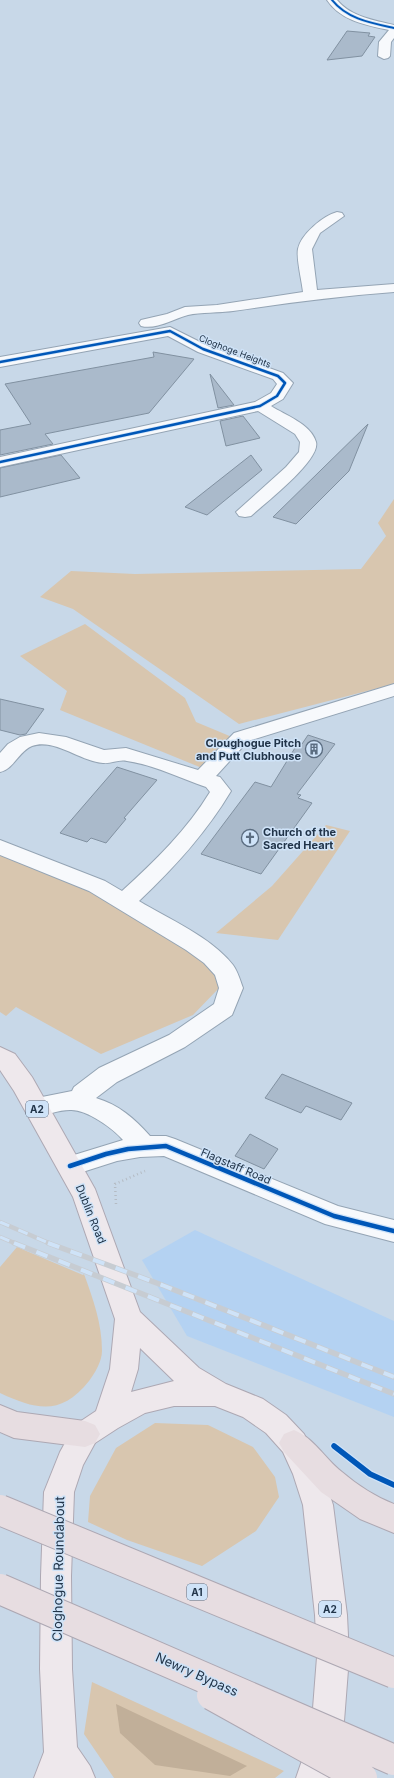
<svg xmlns="http://www.w3.org/2000/svg" width="394" height="1778" viewBox="0 0 394 1778" font-family="Inter,sans-serif">
  <rect width="100%" height="100%" fill="#c8d8e8"/>
  <!-- built -->
  <path fill="#b4d2f2" d="M 195,1230 L 394,1321 L 394,1417 L 187,1336 L 142,1260 Z"/>
  <!-- green -->
  <path fill="#d8c6af" d="M 394,499 L 394,684 L 239,724 L 73,609 L 40,597 L 71,571 L 135,574 L 361,569 L 386,536 L 378,523 Z
    M 85,624 L 185,698 L 196,722 L 232,737 L 202,768 L 60,710 L 67,691 L 20,656 Z
    M 326,825 L 350,831 L 278,940 L 216,933 L 272,886 Z
    M 0,843 L 97,886 L 217,970 L 221,986 L 193,1015 L 101,1054 L 16,1007 L 6,1016 L 0,1012 Z
    M 17,1247 L 83,1275 L 84,1274 C 93,1299 102,1323 102,1351 C 102,1361 95,1373 89,1381 C 61,1416 37,1410 0,1393 L 0,1267 Z
    M 155,1423 L 208,1425 L 253,1447 L 275,1477 L 279,1497 L 256,1531 L 202,1566 L 127,1540 L 88,1522 L 90,1496 L 116,1448 Z
    M 92,1682 L 284,1771 L 275,1778 L 114,1778 L 84,1734 Z"/>
  <!-- forest -->
  <path fill="#c1af99" d="M 116,1704 L 247,1766 L 230,1776 L 155,1765 L 120,1733 Z"/>
  <!-- building -->
  <path fill="#aabacb" stroke="#8191a1" d="M 347,31 L 370,33 L 368,36 L 375,37 L 362,56 L 327,60 Z
    M 153,352 L 194,359 L 149,413 L 45,434 L 53,444 L 0,455 L 0,430 L 31,424 L 5,384 L 154,357 Z
    M 210,374 L 234,405 L 218,408 Z
    M 243,416 L 260,438 L 226,446 L 220,421 Z
    M 368,424 L 349,471 L 296,524 L 273,517 Z
    M 61,455 L 80,478 L 0,497 L 0,468 Z
    M 251,455 L 262,470 L 207,515 L 185,507 Z
    M 0,699 L 44,709 L 26,734 L 20,735 L 0,730 Z
    M 308,735 L 335,744 L 297,794 L 301,795 L 298,798 L 312,803 L 261,874 L 201,854 L 255,782 L 271,787 L 298,743 L 302,744 Z
    M 117,767 L 157,780 L 124,818 L 126,819 L 106,843 L 91,838 L 87,842 L 60,833 Z
    M 282,1074 L 352,1103 L 341,1120 L 306,1106 L 301,1113 L 265,1098 Z
    M 250,1134 L 278,1149 L 264,1169 L 235,1156 Z"/>
  <g fill="none" stroke-linecap="round" stroke-linejoin="round">
    <!-- minor casing -->
    <g stroke="#94a4b4" stroke-width="2">
      <path id="minor" d="M 327,0 L 337,0 C 351,17 374,20 394,25 L 394,38 L 391,42 L 390,56 L 388,58 L 384,59 L 378,56 L 379,42 L 389,30 C 366,25 341,21 327,0 Z
        M 337,212 L 342,213 L 344,216 L 320,233 L 312,249 L 317,290 L 394,284 L 394,292 C 340,296 287,303 233,311 C 220,313 200,312 188,315 C 173,319 156,330 141,326 L 139,323 L 141,320 L 167,314 L 185,307 L 217,305 L 303,292 C 302,282 296,258 298,249 C 301,234 323,216 337,212 Z
        M 170,327 L 208,346 L 283,373 L 293,383 L 283,399 L 271,406 C 285,415 311,424 316,442 C 321,460 265,503 251,516 L 245,517 L 239,516 L 236,512 L 286,467 L 299,452 L 300,442 L 295,434 L 258,411 L 0,467 L 0,457 L 255,402 L 271,393 L 277,384 L 273,379 L 198,352 L 168,336 L 0,367 L 0,357 Z
        M 394,684 L 394,696 L 248,741 L 216,776 L 220,777 L 231,791 C 206,833 174,868 139,901 C 169,919 211,937 233,965 C 238,972 240,980 243,988 L 232,1015 L 185,1047 L 117,1082 L 96,1098 C 119,1105 134,1118 150,1136 L 166,1136 L 175,1139 L 338,1206 L 394,1220 L 394,1242 L 325,1224 L 164,1156 L 140,1157 L 117,1161 L 70,1176 L 61,1173 L 57,1166 L 61,1159 L 123,1140 C 113,1128 86,1109 70,1110 C 54,1110 43,1119 27,1114 L 24,1107 L 27,1100 L 72,1091 L 74,1087 L 99,1068 L 169,1035 L 214,1004 L 219,988 L 215,975 L 204,963 L 186,950 L 89,891 L 0,855 L 0,840 L 105,881 L 122,891 C 155,861 187,830 210,792 L 206,787 C 180,778 154,765 127,761 C 119,759 111,764 103,763 C 81,762 55,738 32,746 C 18,752 14,769 0,772 L 0,753 L 8,744 L 20,737 L 39,733 L 66,737 L 104,750 L 126,748 L 198,770 L 234,733 Z"/>
    </g>
    <!-- major casing -->
    <g stroke="#ada8b3" stroke-width="2">
      <path id="major" d="M 0,1047 L 15,1054 L 32,1077 L 95,1189 L 140,1312 L 199,1368 L 226,1384 L 263,1399 L 286,1415 L 304,1434 L 323,1474 L 333,1505 L 347,1615 L 349,1657 L 343,1734 L 330,1778 L 296,1778 L 311,1734 L 317,1657 L 315,1615 L 303,1505 L 293,1474 L 283,1452 L 266,1433 L 243,1417 L 215,1406 L 174,1406 L 145,1413 L 118,1428 L 95,1443 L 83,1465 L 74,1492 L 71,1576 L 72,1669 L 77,1747 L 90,1766 L 95,1778 L 34,1778 L 44,1752 L 40,1669 L 41,1576 L 44,1492 L 60,1452 L 75,1425 L 96,1411 L 110,1369 L 115,1319 L 73,1197 L 14,1091 L 0,1070 ZM 140,1348 L 174,1381 L 131,1392 L 138,1369 Z"/>
    </g>
    <!-- highway casing -->
    <g stroke="#ada8b3" stroke-width="2">
      <path id="highway" d="M 0,1405 L 17,1412 L 85,1421 L 95,1425 L 100,1434 L 95,1443 L 85,1447 L 14,1438 L 0,1432 Z
        M 294,1430 C 314,1438 325,1459 342,1472 C 357,1485 376,1497 394,1504 L 394,1533 L 360,1519 L 321,1492 L 284,1452 L 279,1443 L 284,1434 Z"/>
    </g>
    <!-- path -->
    <path stroke="#b4bbc3" stroke-width="2.5" stroke-dasharray="1 3" stroke-linecap="butt" d="M 116,1204 L 115,1184 L 145,1171"/>
    <!-- minor -->
    <use href="#minor" fill="#f7f9fc" fill-rule="evenodd"/>
    <!-- major -->
    <use href="#major" fill="#eee8ec" fill-rule="evenodd"/>
    <!-- highway -->
    <use href="#highway" fill="#e7dde1" fill-rule="evenodd"/>
    <!-- rail-far1 casing -->
    <g stroke="#c7ccd2" stroke-width="4.5">
      <path id="rail-far1" d="M 0,1222 L 51,1244
        M 0,1237 L 17,1244"/>
    </g>
    <!-- rail casing -->
    <g stroke="#c7ccd2" stroke-width="5.5">
      <path id="rail" d="M 14,1243 L 394,1394
        M 48,1243 L 162,1285 L 394,1377"/>
    </g>
    <!-- rail-far1 -->
    <use href="#rail-far1" stroke="#cfe3f8" stroke-width="3" stroke-dasharray="10" stroke-linecap="butt"/>
    <!-- rail -->
    <use href="#rail" stroke="#cfe3f8" stroke-width="4" stroke-dasharray="12" stroke-linecap="butt"/>
    <!-- highway-bridge casing -->
    <g stroke="#ada8b3" stroke-width="32" stroke-linecap="butt">
      <path id="highway-bridge" d="M 0,1510 L 394,1673
        M 0,1589 L 394,1760
        M 212,1695 L 362,1778"/>
    </g>
    <!-- highway-bridge -->
    <use href="#highway-bridge" stroke="#e7dde1" stroke-width="30"/>
    <!-- cycleway-far3 casing -->
    <g stroke="#cfe3f8" stroke-width="3.5">
      <path id="cycleway-far3" d="M 332,0 C 347,19 371,23 394,28"/>
    </g>
    <!-- cycleway-far2 casing -->
    <g stroke="#cfe3f8" stroke-width="4">
      <path id="cycleway-far2" d="M 0,362 L 170,331 L 203,349 L 278,376 L 285,383 L 277,396 L 260,406 L 0,462"/>
    </g>
    <!-- cycleway-far1 casing -->
    <g stroke="#cfe3f8" stroke-width="7">
      <path id="cycleway-far1" d="M 70,1166 L 106,1154 L 128,1149 L 166,1146 L 334,1216 L 394,1231"/>
    </g>
    <!-- cycleway casing -->
    <g stroke="#cfe3f8" stroke-width="8">
      <path id="cycleway" d="M 334,1446 L 370,1474 L 394,1485"/>
    </g>
    <!-- cycleway-far3 -->
    <use href="#cycleway-far3" stroke="#0057b8" stroke-width="2"/>
    <!-- cycleway-far2 -->
    <use href="#cycleway-far2" stroke="#0057b8" stroke-width="2.5"/>
    <!-- cycleway-far1 -->
    <use href="#cycleway-far1" stroke="#0057b8" stroke-width="4.5"/>
    <!-- cycleway -->
    <use href="#cycleway" stroke="#0057b8" stroke-width="5.5"/>
  </g>
  <!-- icons -->
  <defs>
    <g id="building-ring" transform="scale(0.9)"><circle r="9.5" fill="#cfe3f8" stroke="#5b6d81" stroke-width="1.5"/><path d="M-4-6H4V6H1V3H-1V6H-4ZM-2.5-4.3h1.7v1.8h-1.7ZM.8-4.3h1.7v1.8H.8ZM-2.5-1h1.7V.8h-1.7ZM.8-1h1.7V.8H.8Z" fill="#5b6d81"/></g>
    <g id="church-ring" transform="scale(0.9)"><circle r="9.5" fill="#cfe3f8" stroke="#5b6d81" stroke-width="1.5"/><path d="M-1.2-6h2.4v3.5h3.3v2.4h-3.3V6h-2.4V-.1h-3.3v-2.4h3.3Z" fill="#5b6d81"/></g>
  </defs>
  <g fill-rule="evenodd">
    <use href="#building-ring" x="314" y="749"/>
    <use href="#church-ring" x="250" y="838"/>
  </g>
  <g text-anchor="middle" dominant-baseline="central" stroke-width="3" stroke-linejoin="round" paint-order="stroke">
    <!-- far-street labels -->
    <g font-size="9" fill="#213449" stroke="#cfe3f8">
      <text transform="translate(235 351) rotate(21)">Cloghoge Heights</text>
    </g>
    <!-- shield labels -->
    <g fill="#cfe3f8" stroke="#55687e" stroke-width="1">
      <rect x="26" y="1101" width="22" height="16" rx="3"/>
      <rect x="187" y="1584" width="20" height="16" rx="3"/>
      <rect x="319" y="1601" width="22" height="16" rx="3"/>
    </g>
    <g font-size="10" font-weight="bold" fill="#213449">
      <text x="37" y="1109">A2</text>
      <text x="197" y="1592">A1</text>
      <text x="330" y="1609">A2</text>
    </g>
    <!-- poi labels -->
    <g font-size="11" font-weight="bold" fill="#213449" stroke="#cfe3f8" text-anchor="end">
      <text x="301" y="743">Cloughogue Pitch<tspan x="301" dy="13">and Putt Clubhouse</tspan></text>
      <text x="263" y="832" text-anchor="start">Church of the<tspan x="263" dy="13">Sacred Heart</tspan></text>
    </g>
    <!-- street labels -->
    <g font-size="11" fill="#213449" stroke="#cfe3f8">
      <text transform="translate(236 1166) rotate(23)">Flagstaff Road</text>
      <text transform="translate(91 1214) rotate(68)">Dublin Road</text>
    </g>
    <!-- near-street labels -->
    <g font-size="13" fill="#213449" stroke="#cfe3f8">
      <text transform="translate(58 1569) rotate(-89)">Cloghogue Roundabout</text>
      <text transform="translate(197 1674) rotate(24)">Newry Bypass</text>
    </g>
  </g>
</svg>
